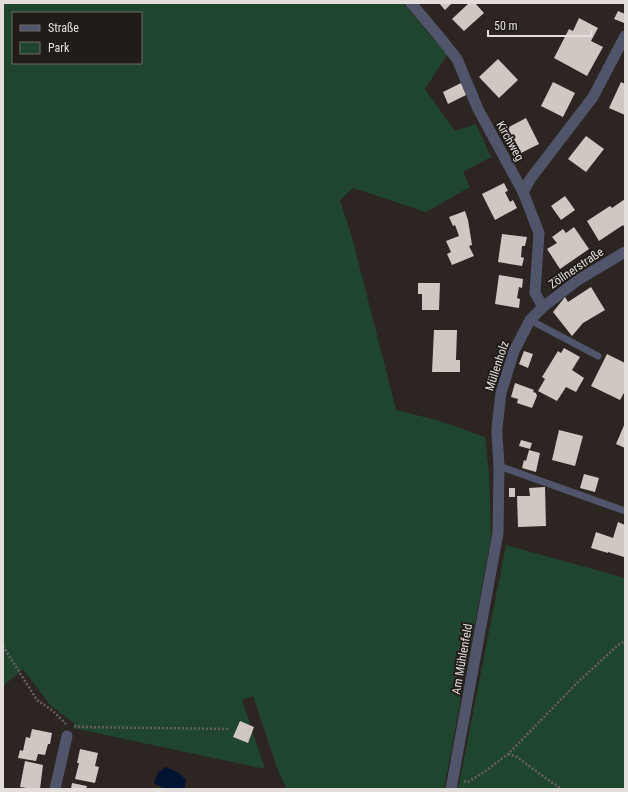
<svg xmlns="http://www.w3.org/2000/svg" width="628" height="792" viewBox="0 0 628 792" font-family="'Roboto Condensed',sans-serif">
  <rect width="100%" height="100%" fill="#2c2522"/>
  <!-- green -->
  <path fill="#20452f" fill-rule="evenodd" d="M 3,3 L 403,3 L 447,55 L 425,89 L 455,131 L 476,124 L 491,157 L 463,172 L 470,187 L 426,212 L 353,188 L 340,200 L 353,241 L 396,410 L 440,421 L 485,437 L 489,473 L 491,538 L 444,789 L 287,789 L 278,771 L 253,696 L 242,700 L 265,769 L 73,728 L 75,724 L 51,706 L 23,669 L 3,686 ZM 13,13 L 141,13 L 141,63 L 13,63 Z
    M 506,545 L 625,578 L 625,789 L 458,789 Z"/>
  <!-- water -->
  <path fill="#001431" d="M 166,767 L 179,773 L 186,780 L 184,789 L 165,789 L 154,783 L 158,773 Z"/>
  <!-- building -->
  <path fill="#d0c7c2" d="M 439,3 L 452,3 L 445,10 Z
    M 469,3 L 475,3 L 484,13 L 464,31 L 452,19 Z
    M 618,11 L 625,14 L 625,20 L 624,23 L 614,19 Z
    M 579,18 L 598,28 L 591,41 L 603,47 L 587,76 L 554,58 L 569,29 L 573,31 Z
    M 498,59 L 518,80 L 499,98 L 479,77 Z
    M 553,82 L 575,93 L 563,117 L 541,106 Z
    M 621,82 L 625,84 L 625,115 L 609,108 Z
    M 461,83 L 466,95 L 448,104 L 443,92 Z
    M 526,118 L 539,144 L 519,154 L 507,128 Z
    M 586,136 L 604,149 L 586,172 L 568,159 Z
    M 504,183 L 508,191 L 505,192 L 510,202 L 513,200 L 517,208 L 495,220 L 482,194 Z
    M 565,196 L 575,210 L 561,220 L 551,206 Z
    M 625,199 L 625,228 L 623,225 L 599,241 L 587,221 L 610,206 L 612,208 Z
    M 465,211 L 468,220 L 472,245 L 469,246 L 474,256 L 452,265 L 447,254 L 451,252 L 446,241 L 459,236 L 455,225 L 453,226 L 449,217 Z
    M 574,227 L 589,249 L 560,269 L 547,249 L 557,243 L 552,237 L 563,229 L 566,233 Z
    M 502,234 L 527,237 L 525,246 L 522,246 L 521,257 L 524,258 L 522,266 L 498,262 Z
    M 499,275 L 523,279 L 522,288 L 519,287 L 517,298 L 520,299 L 519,308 L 495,304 Z
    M 418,283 L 440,283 L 439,310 L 422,310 L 422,294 L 418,294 Z
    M 591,287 L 605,310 L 583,323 L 572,336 L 553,312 L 565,297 L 568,302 Z
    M 434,330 L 457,330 L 456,360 L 460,360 L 460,372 L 432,372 Z
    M 564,348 L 580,357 L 572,370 L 584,378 L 576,392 L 566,387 L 557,401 L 538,391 L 545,379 L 542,377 L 558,351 L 561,353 Z
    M 524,351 L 533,354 L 528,368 L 519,364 Z
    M 607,354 L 625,363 L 625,391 L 620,400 L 591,386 Z
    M 515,383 L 534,390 L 533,392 L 536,393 L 537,396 L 532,408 L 517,403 L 518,399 L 511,397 Z
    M 625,423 L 625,448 L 616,444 Z
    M 559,430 L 583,436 L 575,466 L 552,460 Z
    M 521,440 L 532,443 L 530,449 L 519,446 Z
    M 529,450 L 540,453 L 536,472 L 522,468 L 524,460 L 526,461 Z
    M 584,474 L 599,478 L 595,492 L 580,488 Z
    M 545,487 L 546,526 L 518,527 L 517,496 L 530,496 L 529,488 Z
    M 509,488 L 515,488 L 515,497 L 509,497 Z
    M 618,522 L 625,525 L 624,557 L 608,552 L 608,553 L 591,548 L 596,532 L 613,538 Z
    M 240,721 L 254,727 L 248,743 L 233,737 Z
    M 32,729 L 52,733 L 50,744 L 48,744 L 45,755 L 38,754 L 36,761 L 18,758 L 20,750 L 23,751 L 26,737 L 30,738 Z
    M 80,749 L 98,753 L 95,766 L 99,767 L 95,783 L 75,779 L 79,763 L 77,763 Z
    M 25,761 L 43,765 L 40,789 L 33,789 L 20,787 Z
    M 72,783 L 87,786 L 86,789 L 71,789 Z"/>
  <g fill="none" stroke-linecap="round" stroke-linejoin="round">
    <!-- path -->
    <path stroke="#67605e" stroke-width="2.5" stroke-dasharray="2 2" stroke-linecap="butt" d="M 3,646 L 37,700 L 53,711 L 66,724
      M 74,726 L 81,727 L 230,729
      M 508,754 L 517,757 L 551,782 L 562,789
      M 464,781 L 468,782 L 487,770 L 508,754 L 577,683 L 618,645 L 625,641"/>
    <!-- service -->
    <path stroke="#50556c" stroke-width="7" d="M 530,320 L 598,356
      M 499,466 L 625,511"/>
    <!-- minor -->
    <path stroke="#50556c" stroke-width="11" d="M 411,3 L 438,35 L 457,59 L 478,109 L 523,192 L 539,233 L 535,293 L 543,307
      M 523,192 L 531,178 L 593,97 L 625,36
      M 55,789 L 67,736
      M 451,789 L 498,533 L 499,466 L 497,435 L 497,428 L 501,393 L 514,351 L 530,320 L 543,307 L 578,280 L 625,252"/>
  </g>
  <g text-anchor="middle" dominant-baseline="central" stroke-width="4" stroke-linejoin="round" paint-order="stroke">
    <!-- street labels -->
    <g font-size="12" fill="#e3dedc" stroke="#221c18">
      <text transform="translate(510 141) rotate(61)">Kirchweg</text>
      <text transform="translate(576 268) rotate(-34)">Zöllnerstraße</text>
      <text transform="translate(497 366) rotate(-72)">Müllenholz</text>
      <text transform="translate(462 659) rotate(-80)">Am Mühlenfeld</text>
    </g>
  </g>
  <!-- border -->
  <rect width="628" height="792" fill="none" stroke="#e3dedc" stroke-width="8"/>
  <!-- legend -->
  <rect x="12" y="12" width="130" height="52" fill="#221c18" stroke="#6f6a66"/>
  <rect x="20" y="25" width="20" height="6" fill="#50556c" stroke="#6f6a66"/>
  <text x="48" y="32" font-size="12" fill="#e3dedc">Straße</text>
  <rect x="20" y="42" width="20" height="12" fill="#20452f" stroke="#6f6a66"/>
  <text x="48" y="52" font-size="12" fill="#e3dedc">Park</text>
  <!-- scale -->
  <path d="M488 30v6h103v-6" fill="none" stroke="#e3dedc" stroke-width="2"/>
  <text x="494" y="30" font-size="12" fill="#e3dedc" stroke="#221c18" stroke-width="3" paint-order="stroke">50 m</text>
</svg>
